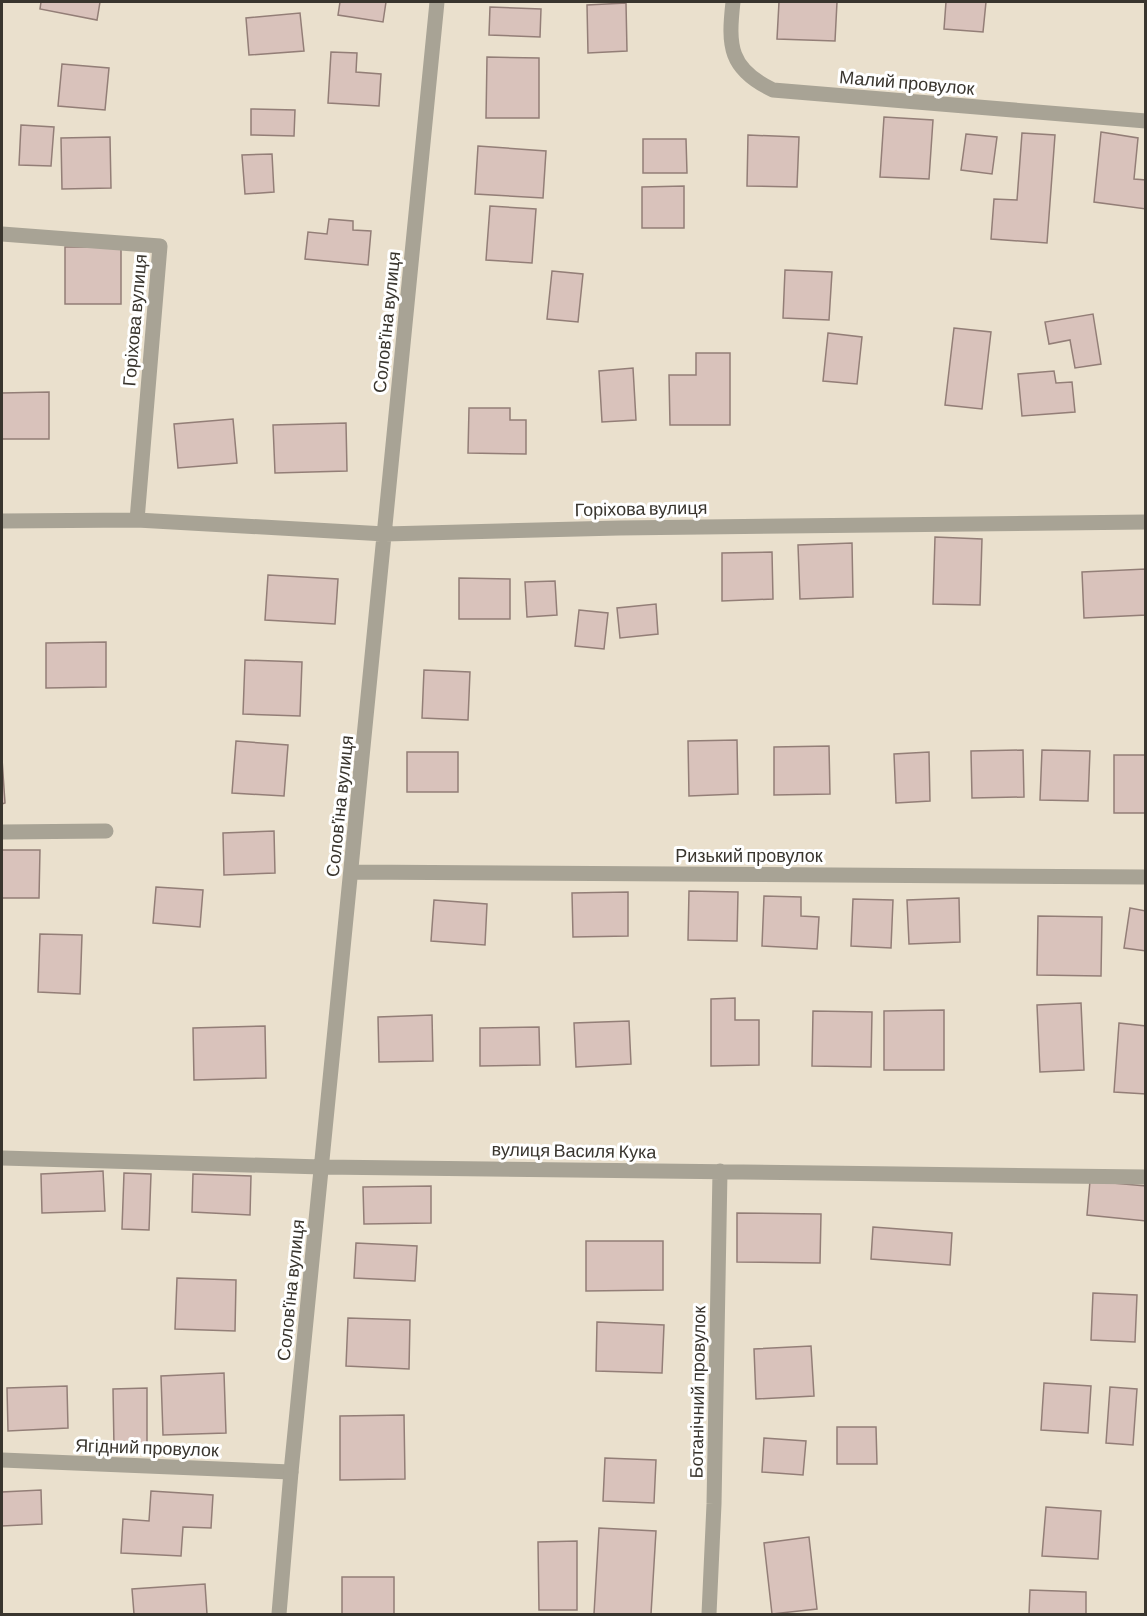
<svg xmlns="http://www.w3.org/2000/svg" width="1147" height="1616" viewBox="0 0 1147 1616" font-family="Barlow,sans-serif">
  <rect width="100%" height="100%" fill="#eae0cd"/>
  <!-- building -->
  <path fill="#d9c2bb" stroke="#937e77" stroke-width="1.5" d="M 41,2 L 100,2 L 97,20 L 40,9 Z
    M 340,2 L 386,2 L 383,22 L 338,15 Z
    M 779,2 L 837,2 L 835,41 L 777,39 Z
    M 946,2 L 986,2 L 983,32 L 944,29 Z
    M 626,3 L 627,51 L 588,53 L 587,5 Z
    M 490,7 L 541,9 L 540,37 L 489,35 Z
    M 300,13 L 304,51 L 249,55 L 246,18 Z
    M 331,52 L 357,53 L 356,72 L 381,74 L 379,106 L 328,103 Z
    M 487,57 L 539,58 L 539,118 L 486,118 Z
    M 62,64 L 109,68 L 105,110 L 58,106 Z
    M 251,109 L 295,110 L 294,136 L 251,135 Z
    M 884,117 L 933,120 L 929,179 L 880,177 Z
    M 21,125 L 54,127 L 51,166 L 19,165 Z
    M 1101,132 L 1138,138 L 1134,179 L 1146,180 L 1146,209 L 1094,202 Z
    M 1022,133 L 1055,135 L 1047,243 L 991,239 L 994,199 L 1017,200 Z
    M 966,134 L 997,137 L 992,174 L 961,170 Z
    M 748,135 L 799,137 L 797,187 L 747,186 Z
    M 110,137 L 111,188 L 62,189 L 61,138 Z
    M 643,139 L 686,139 L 687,173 L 643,173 Z
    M 478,146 L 546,151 L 543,198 L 475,194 Z
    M 272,154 L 274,192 L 245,194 L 242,155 Z
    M 684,186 L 684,228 L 642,228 L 642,187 Z
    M 490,206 L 536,209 L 532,263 L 486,260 Z
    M 329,219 L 353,221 L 353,230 L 371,231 L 368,265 L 305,259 L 308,232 L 327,234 Z
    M 65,247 L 121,247 L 121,304 L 65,304 Z
    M 785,270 L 832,272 L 829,320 L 783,318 Z
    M 552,271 L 583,274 L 578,322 L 547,319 Z
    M 1093,314 L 1101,364 L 1075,368 L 1070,340 L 1049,344 L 1045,322 Z
    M 954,328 L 991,332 L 982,409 L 945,405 Z
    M 828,333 L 862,337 L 857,384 L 823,381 Z
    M 696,353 L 730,353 L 730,425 L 670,425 L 669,375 L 696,375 Z
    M 633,368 L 636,420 L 602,422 L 599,371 Z
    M 1054,371 L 1056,383 L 1072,382 L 1075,412 L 1022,416 L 1018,374 Z
    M 49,392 L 49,439 L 2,439 L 2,393 Z
    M 469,408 L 510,408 L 510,420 L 526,420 L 526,454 L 468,453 Z
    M 233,419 L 237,463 L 178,468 L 174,424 Z
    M 346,423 L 347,471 L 275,473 L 273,425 Z
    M 935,537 L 982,539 L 980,605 L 933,604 Z
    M 852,543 L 853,597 L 800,599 L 798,545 Z
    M 772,552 L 773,599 L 722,601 L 722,553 Z
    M 1146,569 L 1146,615 L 1084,618 L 1082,572 Z
    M 268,575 L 338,579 L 335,624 L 265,620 Z
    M 459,578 L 510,579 L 510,619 L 459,619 Z
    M 555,581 L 557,615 L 527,617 L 525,582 Z
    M 656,604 L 658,634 L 620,638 L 617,608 Z
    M 579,610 L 608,613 L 604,649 L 575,646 Z
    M 106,642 L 106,687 L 46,688 L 46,643 Z
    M 245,660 L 302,662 L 300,716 L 243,714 Z
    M 424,670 L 470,672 L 468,720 L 422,718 Z
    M 737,740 L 738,794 L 689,796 L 688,741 Z
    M 236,741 L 288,745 L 284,796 L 232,793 Z
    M 829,746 L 830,794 L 774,795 L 774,747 Z
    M 1023,750 L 1024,797 L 972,798 L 971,751 Z
    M 1042,750 L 1090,751 L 1088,801 L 1040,800 Z
    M 407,752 L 458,752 L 458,792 L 407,792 Z
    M 929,752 L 930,801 L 896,803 L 894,754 Z
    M 1114,755 L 1146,755 L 1146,813 L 1114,813 Z
    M 2,759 L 5,803 L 2,804 Z
    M 274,831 L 275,873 L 224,875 L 223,833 Z
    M 2,850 L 40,850 L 39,898 L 2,898 Z
    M 156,887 L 203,890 L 200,927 L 153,923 Z
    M 689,891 L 738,892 L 737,941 L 688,940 Z
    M 628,892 L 628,936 L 573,937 L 572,893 Z
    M 764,896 L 801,897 L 801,916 L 819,917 L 817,949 L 762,946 Z
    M 959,898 L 960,942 L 909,944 L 907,900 Z
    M 853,899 L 893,900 L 891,948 L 851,946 Z
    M 434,900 L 487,904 L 485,945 L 431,941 Z
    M 1130,908 L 1146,911 L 1146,951 L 1124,948 Z
    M 1038,916 L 1102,917 L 1101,976 L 1037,975 Z
    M 40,934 L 82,935 L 80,994 L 38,992 Z
    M 735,998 L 735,1020 L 759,1020 L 759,1065 L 711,1066 L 711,999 Z
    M 1081,1003 L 1084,1070 L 1040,1072 L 1037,1005 Z
    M 944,1010 L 944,1070 L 884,1070 L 884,1011 Z
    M 813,1011 L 872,1012 L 871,1067 L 812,1066 Z
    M 432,1015 L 433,1061 L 379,1062 L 378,1017 Z
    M 629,1021 L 631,1064 L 576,1067 L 574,1023 Z
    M 1119,1023 L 1146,1026 L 1146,1094 L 1114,1092 Z
    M 265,1026 L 266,1078 L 194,1080 L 193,1028 Z
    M 539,1027 L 540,1065 L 480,1066 L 480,1028 Z
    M 103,1171 L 105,1211 L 42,1213 L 41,1174 Z
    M 124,1173 L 151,1174 L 149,1230 L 122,1229 Z
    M 193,1174 L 251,1176 L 250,1215 L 192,1212 Z
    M 1090,1181 L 1146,1186 L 1146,1221 L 1087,1215 Z
    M 431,1186 L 431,1223 L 364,1224 L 363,1187 Z
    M 737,1213 L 821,1214 L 820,1263 L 737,1262 Z
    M 873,1227 L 952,1233 L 950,1265 L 871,1259 Z
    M 586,1241 L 663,1241 L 663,1290 L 586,1291 Z
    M 356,1243 L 417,1246 L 415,1281 L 354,1278 Z
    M 177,1278 L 236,1280 L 235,1331 L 175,1329 Z
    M 1093,1293 L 1137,1295 L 1135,1342 L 1091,1340 Z
    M 348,1318 L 410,1320 L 409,1369 L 346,1366 Z
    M 597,1322 L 664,1325 L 662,1373 L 596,1371 Z
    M 811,1346 L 814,1396 L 756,1399 L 754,1349 Z
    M 224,1373 L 226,1433 L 163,1435 L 161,1376 Z
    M 1044,1383 L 1091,1386 L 1088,1433 L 1041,1430 Z
    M 67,1386 L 68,1428 L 8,1431 L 7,1388 Z
    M 1110,1387 L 1137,1389 L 1133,1445 L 1106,1443 Z
    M 147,1388 L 147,1447 L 114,1448 L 113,1389 Z
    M 404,1415 L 405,1479 L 340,1480 L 340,1416 Z
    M 837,1427 L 876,1427 L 877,1464 L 837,1464 Z
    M 764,1438 L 806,1441 L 803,1475 L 762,1472 Z
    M 605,1458 L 656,1460 L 654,1503 L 603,1501 Z
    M 41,1490 L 42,1524 L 2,1526 L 2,1492 Z
    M 151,1491 L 213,1495 L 211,1528 L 183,1527 L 181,1556 L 121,1553 L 123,1519 L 149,1521 Z
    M 1046,1507 L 1101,1511 L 1098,1559 L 1042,1556 Z
    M 599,1528 L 656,1531 L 651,1614 L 594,1614 Z
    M 809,1537 L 817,1609 L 772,1614 L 764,1543 Z
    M 577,1541 L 577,1610 L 539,1610 L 538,1542 Z
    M 342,1577 L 394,1577 L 394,1614 L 342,1614 Z
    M 205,1584 L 207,1614 L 134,1614 L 132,1589 Z
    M 1030,1590 L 1086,1592 L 1086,1614 L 1029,1614 Z"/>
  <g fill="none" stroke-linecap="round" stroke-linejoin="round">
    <!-- lane -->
    <path stroke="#a8a395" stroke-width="15" d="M 2,1460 L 291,1472"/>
    <!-- street -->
    <path stroke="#a8a395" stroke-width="15" d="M 733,2 C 728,46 729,69 773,90 L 1146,121
      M 2,234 L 160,246 L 137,520
      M 2,521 L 137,520 L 385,534 L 619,528 L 1146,522
      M 2,832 L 106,831
      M 352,872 L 1146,877
      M 2,1158 L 322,1167 L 1146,1177
      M 279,1614 L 291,1472 L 437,2
      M 709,1614 L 714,1504 L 720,1171"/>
  </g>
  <g text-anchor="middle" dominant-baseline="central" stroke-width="6" stroke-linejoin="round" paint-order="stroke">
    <!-- street labels -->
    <g font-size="18" fill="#39352e" stroke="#fff">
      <text transform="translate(907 82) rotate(5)">Малий провулок</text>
      <text transform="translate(134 320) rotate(-85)">Горіхова вулиця</text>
      <text transform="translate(386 322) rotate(-84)">Солов'їна вулиця</text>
      <text transform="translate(641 508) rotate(-1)">Горіхова вулиця</text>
      <text transform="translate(339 806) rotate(-84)">Солов'їна вулиця</text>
      <text x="749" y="855">Ризький провулок</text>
      <text transform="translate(574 1150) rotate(1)">вулиця Василя Кука</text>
      <text transform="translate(290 1290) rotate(-84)">Солов'їна вулиця</text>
      <text transform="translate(697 1392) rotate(-89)">Ботанічний провулок</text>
      <text transform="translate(147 1447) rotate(2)">Ягідний провулок</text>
    </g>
  </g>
  <!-- border -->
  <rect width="1147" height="1616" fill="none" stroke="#39352e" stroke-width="6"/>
</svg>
